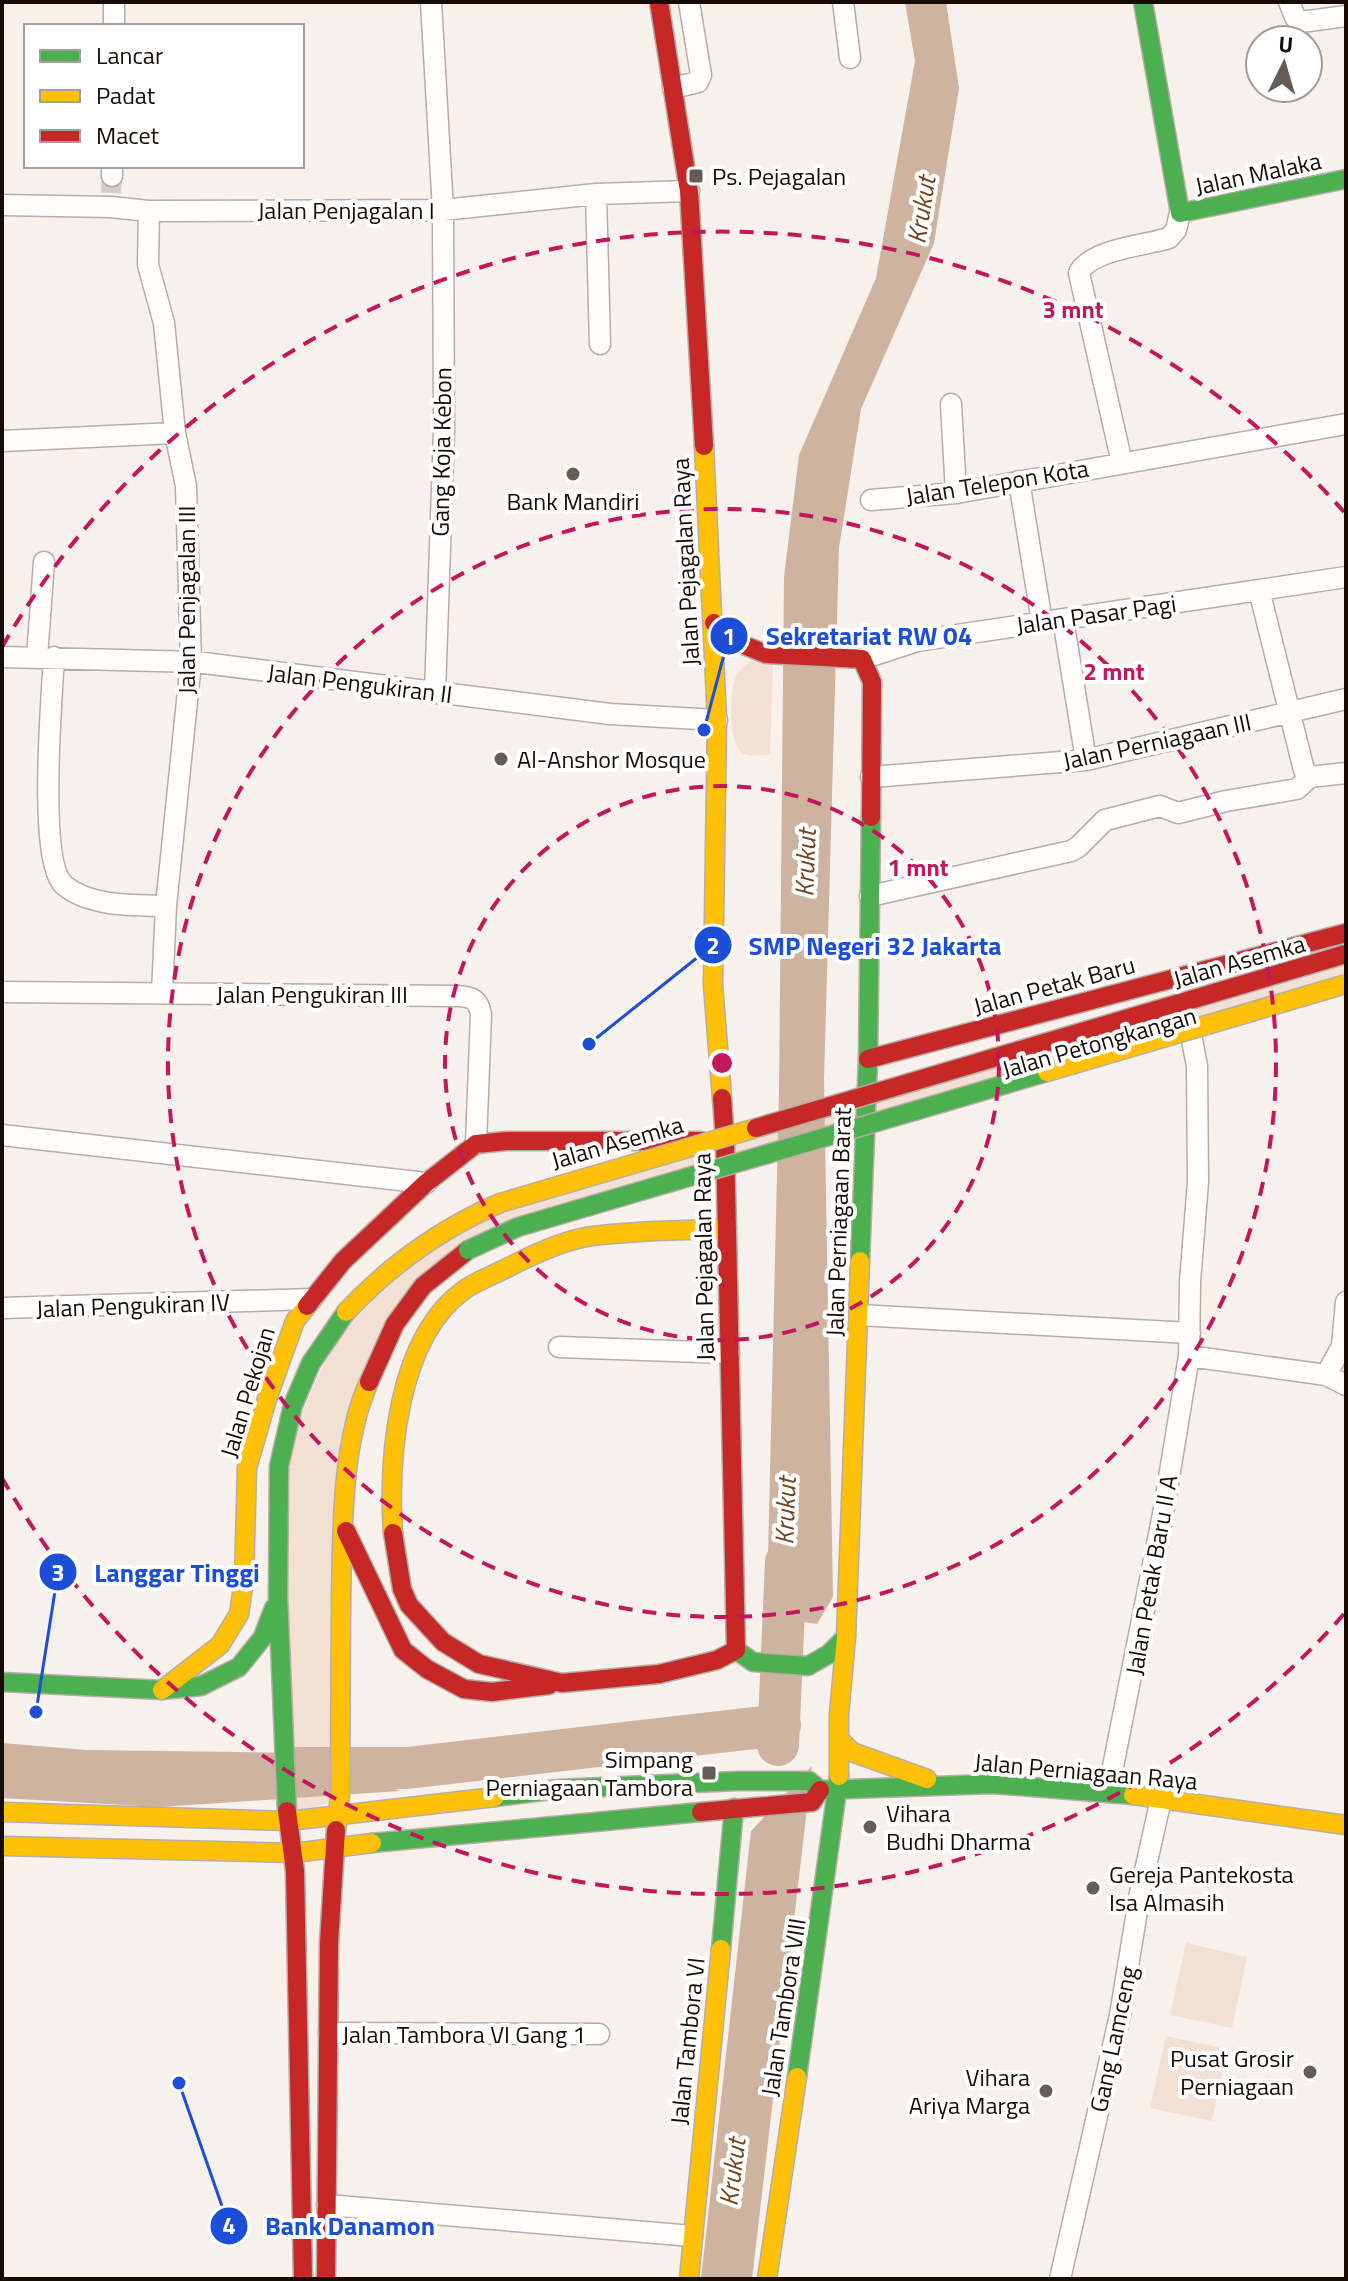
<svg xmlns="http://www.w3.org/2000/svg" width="1348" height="2281" viewBox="0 0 1348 2281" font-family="'Titillium Web',sans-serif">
  <rect width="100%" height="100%" fill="#f7f0eb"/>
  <!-- green -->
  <path fill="#f2e0d4" d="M 751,661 L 773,665 L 770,755 C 763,755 751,757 744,754 C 727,745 729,689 737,674 C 740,669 747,664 751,661 Z
    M 1346,954 L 1346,984 L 518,1227 L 423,1286 L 361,1399 L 340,1796 L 289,1821 L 279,1466 L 346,1312 L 463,1219 Z
    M 1186,1943 L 1247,1957 L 1232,2028 L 1170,2015 Z
    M 1166,2036 L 1227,2049 L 1212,2121 L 1150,2108 Z"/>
  <!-- water -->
  <path fill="#ceb3a1" d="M 905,2 L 946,2 L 959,88 L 934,243 L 861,409 L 839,548 L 824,1079 L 833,1597 L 817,1624 L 771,1617 L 767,1599 L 779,1091 L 784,577 L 799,455 L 876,278 L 915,61 Z
    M 2,1743 L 86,1750 L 311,1753 L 400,1791 L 159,1807 L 2,1798 Z
    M 812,1766 L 752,2279 L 701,2279 L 751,1831 Z"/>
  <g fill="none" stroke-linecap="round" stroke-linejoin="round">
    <!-- river -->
    <path stroke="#ceb3a1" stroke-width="42" d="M 778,1745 L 786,1562
      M 299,1768 L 407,1768 L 780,1725"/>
    <!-- street-tunnel -->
    <path stroke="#d5cec8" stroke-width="20" stroke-dasharray="20 10" stroke-linecap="butt" d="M 111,193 L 112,176"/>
    <!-- street casing -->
    <g stroke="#b6ada7" stroke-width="23">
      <path id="street" d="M 431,2 L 443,210 L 444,430 L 435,693
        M 843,2 L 850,58
        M 1289,2 L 1295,17 L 1301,22 L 1346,16
        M 114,26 L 114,2
        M 673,88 L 698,82 L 701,75 L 689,2
        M 112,176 L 112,166
        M 596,194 L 600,344
        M 2,205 L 111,207 L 149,211 L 443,210 L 596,194 L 689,191
        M 149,211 L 148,265 L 164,323 L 175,433 L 186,486 L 191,662 L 166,906 L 162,993
        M 951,404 L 956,493
        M 2,441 L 175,433
        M 1122,463 L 1079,273 C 1091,249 1144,246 1169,238 L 1176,230 L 1180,213
        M 1019,481 L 1042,622
        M 871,500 L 956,493 L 1346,424
        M 1259,590 L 1304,770 L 1310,777 L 1346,773
        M 1063,619 L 1086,760
        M 2,657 L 196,662 L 610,714 L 717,720
        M 37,657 L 44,562
        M 54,657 C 52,696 37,864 65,886 C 91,907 135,905 166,906
        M 862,659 L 917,641 L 1346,577
        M 871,777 L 1086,760 L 1346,699
        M 870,896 L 1071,851 L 1078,847 L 1105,820 L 1160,806 L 1178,813 L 1226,801 L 1297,789 L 1310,777
        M 2,992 L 458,996 C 472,997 478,999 481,1014 L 476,1144
        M 2,1135 L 426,1183
        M 2,1308 L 312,1299
        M 859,1315 L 1190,1333
        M 559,1347 L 729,1353
        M 1189,1356 L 1326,1375 L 1346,1385
        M 1326,1375 L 1342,1346 L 1346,1302
        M 1108,1792 L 1163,1514 L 1189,1356 L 1190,1282 L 1198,1182 L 1197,1066 L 1192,1040
        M 329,2033 L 599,2034
        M 327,2205 L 692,2236
        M 1060,2279 L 1120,2015 L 1140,1893 L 1161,1799"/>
    </g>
    <!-- fast casing -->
    <g stroke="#b6ada7" stroke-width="21">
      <path id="fast" d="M 1143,2 L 1180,213 L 1346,179
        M 860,1261 L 868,1059 L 871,817
        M 736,1650 L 753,1662 L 808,1666 L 829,1654 L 846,1637
        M 2,1682 L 162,1690 L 201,1686 L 239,1667 L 263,1637 L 274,1608
        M 495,1797 L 559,1789 L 737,1781 L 809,1781 L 820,1790 L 993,1784 L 1133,1795
        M 287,1811 L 278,1596 L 279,1466 L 293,1405 L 311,1363 L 346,1312
        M 372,1843 L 701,1812
        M 721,1949 L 734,1808
        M 797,2077 L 839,1776"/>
    </g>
    <!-- slow casing -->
    <g stroke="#b6ada7" stroke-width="21">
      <path id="slow" d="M 704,446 L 717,720 L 713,985 L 722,1098
        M 393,1533 C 388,1458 397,1338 464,1290 C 477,1281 493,1275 507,1268 C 530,1256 567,1239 593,1236 C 637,1230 683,1231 727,1228
        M 162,1690 L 220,1645 L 239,1614 L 244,1580 L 247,1468 L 267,1399 L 295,1321 L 307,1306
        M 841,1741 L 852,1752 L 927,1779
        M 839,1776 L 839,1715 L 846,1637 L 860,1261
        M 1133,1795 L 1346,1825
        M 2,1812 L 289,1821 L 495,1797
        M 336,1830 L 340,1796 C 340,1735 341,1673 341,1612 C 342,1543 340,1445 369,1382
        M 2,1846 L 294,1853 L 372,1843
        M 689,2279 L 721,1949
        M 767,2279 L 797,2077"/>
    </g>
    <!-- jam casing -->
    <g stroke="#b6ada7" stroke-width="21">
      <path id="jam" d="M 659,2 L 689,191 L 704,446
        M 714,623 L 741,644 L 766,654 L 862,659 L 872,682 L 871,817
        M 868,1059 L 1346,933
        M 722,1098 L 725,1141 L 736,1650
        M 307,1306 L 343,1261 L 426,1183 L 476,1144 L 507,1141 L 701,1141
        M 369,1382 L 395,1324 L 423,1286 L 468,1250
        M 346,1531 L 403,1650 L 427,1669 L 464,1689 L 492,1692 L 549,1685
        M 393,1533 L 402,1589 L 409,1605 L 443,1642 L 479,1664 L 562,1683 L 659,1674 L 717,1660 L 736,1650
        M 287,1811 L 295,1871 L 303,2279
        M 701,1812 L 812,1802 L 820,1790
        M 326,2279 L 329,1943 L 336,1830"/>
    </g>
    <!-- street -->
    <use href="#street" stroke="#fefdfc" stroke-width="20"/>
    <!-- fast -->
    <use href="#fast" stroke="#4caf50" stroke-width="18"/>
    <!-- slow -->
    <use href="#slow" stroke="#ffc107" stroke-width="18"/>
    <!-- jam -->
    <use href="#jam" stroke="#c62828" stroke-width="18"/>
    <!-- fast-bridge casing -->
    <g stroke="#b6ada7" stroke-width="21" stroke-linecap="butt">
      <path id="fast-bridge" d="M 468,1250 L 518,1227 L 1047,1072"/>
    </g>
    <!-- slow-bridge casing -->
    <g stroke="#b6ada7" stroke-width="21" stroke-linecap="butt">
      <path id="slow-bridge" d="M 1047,1072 L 1346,984
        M 346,1312 C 391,1264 440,1229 500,1203 L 756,1128"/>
    </g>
    <!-- jam-bridge casing -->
    <g stroke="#b6ada7" stroke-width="21" stroke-linecap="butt">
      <path id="jam-bridge" d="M 756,1128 L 1346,954"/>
    </g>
    <!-- fast-bridge -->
    <use href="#fast-bridge" stroke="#4caf50" stroke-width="18"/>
    <!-- slow-bridge -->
    <use href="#slow-bridge" stroke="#ffc107" stroke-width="18"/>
    <!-- jam-bridge -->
    <use href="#jam-bridge" stroke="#c62828" stroke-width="18"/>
  </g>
  <!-- distance rings -->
  <g fill="none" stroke="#c2185b" stroke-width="4" stroke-dasharray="14 10">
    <circle cx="722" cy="1063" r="277"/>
    <circle cx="722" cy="1063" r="554"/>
    <path d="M1344 1614A831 831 0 0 1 2 1478M2 647A831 831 0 0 1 1344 512"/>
  </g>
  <!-- markers -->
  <g fill="#655c56" stroke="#fff" stroke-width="3">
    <rect x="688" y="168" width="16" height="16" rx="4"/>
    <circle cx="573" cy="474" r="8"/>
    <circle cx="501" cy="759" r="8"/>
    <rect x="701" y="1765" width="16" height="16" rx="4"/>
    <circle cx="870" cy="1827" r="8"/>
    <circle cx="1093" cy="1888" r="8"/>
    <circle cx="1310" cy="2072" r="8"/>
    <circle cx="1046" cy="2091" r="8"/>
  </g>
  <g text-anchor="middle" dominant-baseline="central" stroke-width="8" stroke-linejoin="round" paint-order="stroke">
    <!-- street labels -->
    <g font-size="24" fill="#170c05" stroke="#fff">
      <text transform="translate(1258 173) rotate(-12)">Jalan Malaka</text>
      <text x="346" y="210">Jalan Penjagalan I</text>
      <text transform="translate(441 452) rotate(-89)">Gang Koja Kebon</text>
      <text transform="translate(997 482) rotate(-9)">Jalan Telepon Kota</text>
      <text transform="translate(685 562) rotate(-93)">Jalan Pejagalan Raya</text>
      <text transform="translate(186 600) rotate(-90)">Jalan Penjagalan III</text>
      <text transform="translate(1096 614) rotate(-8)">Jalan Pasar Pagi</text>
      <text transform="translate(360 683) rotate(7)">Jalan Pengukiran II</text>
      <text transform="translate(1157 741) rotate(-12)">Jalan Perniagaan III</text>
      <text transform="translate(1239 961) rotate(-16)">Jalan Asemka</text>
      <text transform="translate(1054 985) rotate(-15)">Jalan Petak Baru</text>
      <text x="312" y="994">Jalan Pengukiran III</text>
      <text transform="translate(1099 1042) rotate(-16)">Jalan Petongkangan</text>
      <text transform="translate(617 1142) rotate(-16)">Jalan Asemka</text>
      <text transform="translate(838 1222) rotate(-88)">Jalan Perniagaan Barat</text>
      <text transform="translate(703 1257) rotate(-91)">Jalan Pejagalan Raya</text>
      <text transform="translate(133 1305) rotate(-2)">Jalan Pengukiran IV</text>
      <text transform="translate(247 1392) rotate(-73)">Jalan Pekojan</text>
      <text transform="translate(1151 1575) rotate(-80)">Jalan Petak Baru II A</text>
      <text transform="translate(1086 1771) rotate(5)">Jalan Perniagaan Raya</text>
      <text transform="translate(783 2007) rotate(-81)">Jalan Tambora VIII</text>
      <text x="464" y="2034">Jalan Tambora VI Gang 1</text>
      <text transform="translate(1113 2039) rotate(-78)">Gang Lamceng</text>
      <text transform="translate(687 2041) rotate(-84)">Jalan Tambora VI</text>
    </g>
    <!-- poi labels -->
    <g font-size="24" fill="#170c05" stroke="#fff" text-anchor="start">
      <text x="712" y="176">Ps. Pejagalan</text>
      <text x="573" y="501" text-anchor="middle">Bank Mandiri</text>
      <text x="517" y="759">Al-Anshor Mosque</text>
      <text x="693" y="1759" text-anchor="end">Simpang<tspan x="693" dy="28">Perniagaan Tambora</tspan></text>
      <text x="886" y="1813">Vihara<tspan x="886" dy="28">Budhi Dharma</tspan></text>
      <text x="1109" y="1874">Gereja Pantekosta<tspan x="1109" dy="28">Isa Almasih</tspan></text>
      <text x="1294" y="2058" text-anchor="end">Pusat Grosir<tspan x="1294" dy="28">Perniagaan</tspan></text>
      <text x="1030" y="2077" text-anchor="end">Vihara<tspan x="1030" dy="28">Ariya Marga</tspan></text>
    </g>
    <!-- water labels -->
    <g font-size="26" font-style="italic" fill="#73431e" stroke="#fff">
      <text transform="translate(921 210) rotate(-81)">Krukut</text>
      <text transform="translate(805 863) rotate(-88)">Krukut</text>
      <text transform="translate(785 1511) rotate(-88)">Krukut</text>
      <text transform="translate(732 2172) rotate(-83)">Krukut</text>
    </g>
  </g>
  <circle cx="722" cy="1063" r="12" fill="#c2185b" stroke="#fff" stroke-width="4"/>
  <g font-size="24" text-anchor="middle" font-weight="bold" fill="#c2185b" stroke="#fff" stroke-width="8" stroke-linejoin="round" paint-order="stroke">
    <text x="1073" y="318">3 mnt</text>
    <text x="1114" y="680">2 mnt</text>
    <text x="918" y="876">1 mnt</text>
  </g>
  <!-- callouts -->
  <path fill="none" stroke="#1d4ed8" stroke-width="3" d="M704 730L729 636M589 1044L713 945M36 1712L58 1572M179 2083L229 2226"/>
  <g fill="#1d4ed8" stroke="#fff" stroke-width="3">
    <circle cx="704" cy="730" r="8"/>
    <circle cx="589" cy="1044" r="8"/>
    <circle cx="36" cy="1712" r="8"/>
    <circle cx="179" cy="2083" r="8"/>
    <circle cx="729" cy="636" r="20"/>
    <circle cx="713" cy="945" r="20"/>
    <circle cx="58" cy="1572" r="20"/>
    <circle cx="229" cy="2226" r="20"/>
  </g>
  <g font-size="24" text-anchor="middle" font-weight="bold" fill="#fff">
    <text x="729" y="645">1</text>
    <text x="713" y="954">2</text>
    <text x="58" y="1581">3</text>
    <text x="229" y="2234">4</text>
  </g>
  <g font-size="26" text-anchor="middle" font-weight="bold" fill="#1d4ed8" stroke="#fff" stroke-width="8" stroke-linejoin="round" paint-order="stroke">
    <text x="869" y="645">Sekretariat RW 04</text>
    <text x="875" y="955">SMP Negeri 32 Jakarta</text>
    <text x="177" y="1582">Langgar Tinggi</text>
    <text x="350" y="2235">Bank Danamon</text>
  </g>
  <!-- border -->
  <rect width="1348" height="2281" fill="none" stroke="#170c05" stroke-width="8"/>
  <!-- legend -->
  <rect x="24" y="24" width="280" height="144" fill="#ffffff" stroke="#a29e9b" stroke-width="2"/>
  <rect x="40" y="50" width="40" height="12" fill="#4caf50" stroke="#a29e9b" stroke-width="2"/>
  <text x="96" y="64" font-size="24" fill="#170c05">Lancar</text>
  <rect x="40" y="90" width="40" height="12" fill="#ffc107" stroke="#a29e9b" stroke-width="2"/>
  <text x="96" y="104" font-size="24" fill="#170c05">Padat</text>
  <rect x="40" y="130" width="40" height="12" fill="#c62828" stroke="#a29e9b" stroke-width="2"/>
  <text x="96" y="144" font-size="24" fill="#170c05">Macet</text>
  <!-- north arrow -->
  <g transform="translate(1284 64) rotate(5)"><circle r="38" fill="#ffffff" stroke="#a29e9b" stroke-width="2"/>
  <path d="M0-6L14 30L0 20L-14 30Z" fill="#655c56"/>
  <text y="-12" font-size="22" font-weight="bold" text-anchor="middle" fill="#170c05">U</text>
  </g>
</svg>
